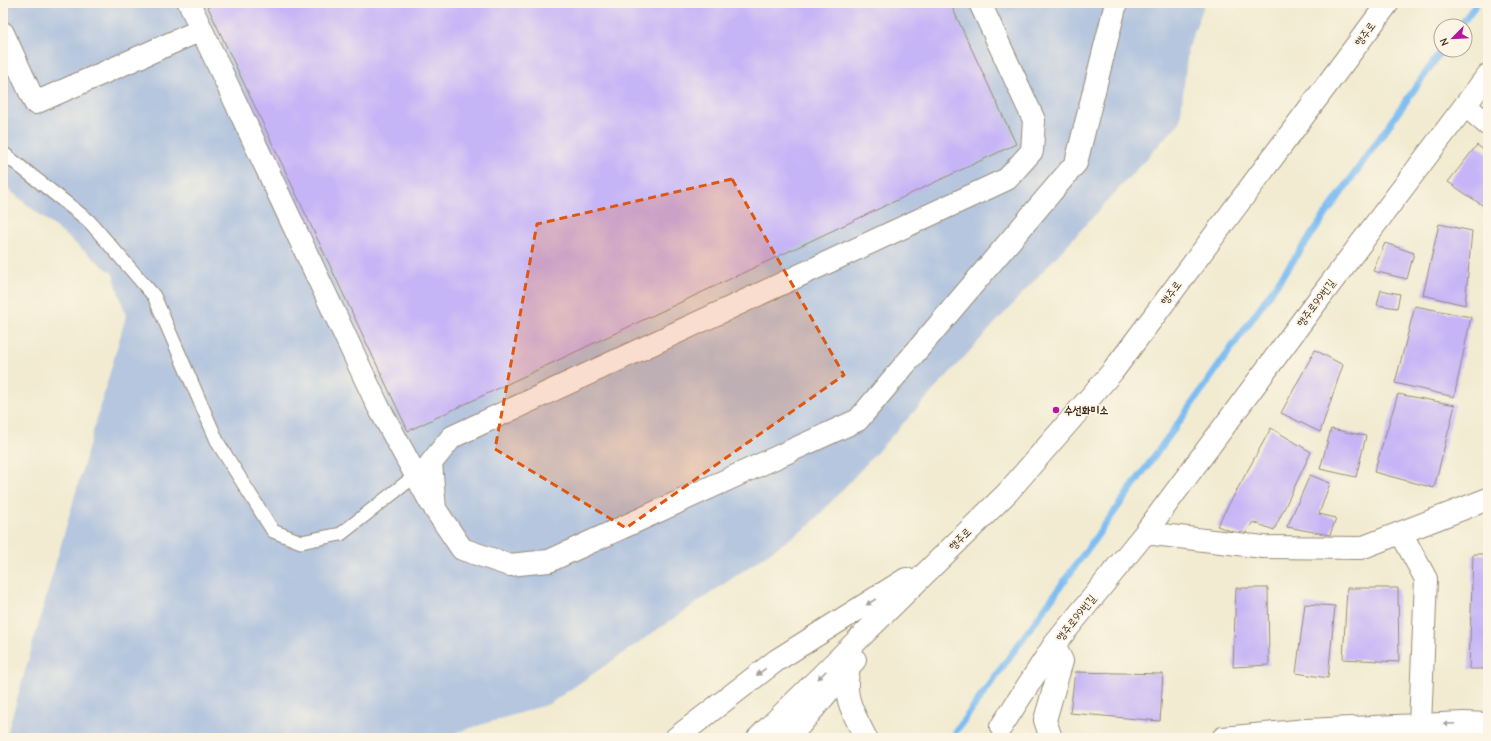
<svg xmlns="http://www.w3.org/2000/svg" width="1491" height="741" viewBox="0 0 1491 741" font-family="'Comic Neue','Poor Story',sans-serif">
  <rect width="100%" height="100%" fill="#fcf5e5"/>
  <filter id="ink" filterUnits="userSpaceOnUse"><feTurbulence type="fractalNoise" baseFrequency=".025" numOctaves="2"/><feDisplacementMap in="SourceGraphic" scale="8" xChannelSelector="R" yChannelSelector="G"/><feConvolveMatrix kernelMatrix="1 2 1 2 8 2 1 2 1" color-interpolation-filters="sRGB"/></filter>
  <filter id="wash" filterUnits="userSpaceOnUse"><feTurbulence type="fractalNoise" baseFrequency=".012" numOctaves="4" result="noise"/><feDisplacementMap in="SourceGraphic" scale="16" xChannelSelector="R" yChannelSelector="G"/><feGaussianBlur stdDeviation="0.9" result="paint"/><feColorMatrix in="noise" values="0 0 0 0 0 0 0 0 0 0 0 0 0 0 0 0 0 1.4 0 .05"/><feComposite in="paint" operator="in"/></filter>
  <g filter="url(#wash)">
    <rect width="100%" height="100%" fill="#f2ebd1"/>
    <!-- industrial -->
    <path fill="#b6c6de" d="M 3,3 L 1205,3 L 1188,48 L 1180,122 L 810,525 L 549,704 L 438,738 L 6,738 L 126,316 L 113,274 L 3,185 Z"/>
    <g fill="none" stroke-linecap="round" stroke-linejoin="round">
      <!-- stream -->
      <path stroke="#7ebdf2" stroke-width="7" d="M 1460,26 L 1477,3
        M 956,731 L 1182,418 L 1442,50"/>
    </g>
    <g id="blocks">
      <!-- building -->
      <path fill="#c6b5f6" d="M 206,3 L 950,3 L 1016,144 L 408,431 Z
        M 1477,145 L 1488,153 L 1488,209 L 1448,182 Z
        M 1439,224 L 1472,231 L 1465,305 L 1423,295 Z
        M 1385,243 L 1414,253 L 1407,279 L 1373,271 Z
        M 1381,290 L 1400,294 L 1397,308 L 1377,305 Z
        M 1415,306 L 1471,317 L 1454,397 L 1395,383 Z
        M 1315,350 L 1343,365 L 1320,432 L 1281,413 Z
        M 1398,394 L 1455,405 L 1434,488 L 1374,472 Z
        M 1271,428 L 1311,452 L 1274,530 L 1253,522 L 1244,536 L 1217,526 Z
        M 1331,429 L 1366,436 L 1356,477 L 1320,469 Z
        M 1310,475 L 1330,483 L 1319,514 L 1336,518 L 1330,535 L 1287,527 Z
        M 1473,554 L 1488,554 L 1488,669 L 1469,669 Z
        M 1236,588 L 1268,588 L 1269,665 L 1233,667 Z
        M 1347,588 L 1398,588 L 1399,662 L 1343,659 Z
        M 1305,604 L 1335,606 L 1328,678 L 1296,673 Z
        M 1075,672 L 1163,674 L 1160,721 L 1070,713 Z"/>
    </g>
  </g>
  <g filter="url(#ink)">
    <use href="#blocks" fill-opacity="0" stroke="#968a78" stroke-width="1"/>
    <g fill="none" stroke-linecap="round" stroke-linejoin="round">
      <!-- lane casing -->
      <g stroke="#968a78" stroke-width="15">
        <path id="lane" d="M 3,153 L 89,221 L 154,296 L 218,443 L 273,531 L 301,542 L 341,534 L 416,475"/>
      </g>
      <!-- street casing -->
      <g stroke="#968a78" stroke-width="24">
        <path id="street" d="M 189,3 L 378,406 L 431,503
          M 980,3 L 1034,120 L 1032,151 L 1007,179 L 452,437 L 431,463 L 435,509 L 462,549 L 509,565 L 549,561 L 858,420 L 1076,163 L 1116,3
          M 3,33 L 35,103 L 201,30
          M 1465,105 L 1488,125
          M 1145,533 L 1263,547 L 1361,548 L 1488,499
          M 1401,533 L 1426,579 L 1420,725
          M 1001,727 L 1054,645
          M 1051,738 L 1045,720 L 1062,661 L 1054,645 L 1145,533 L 1306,316 L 1488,75"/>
      </g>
      <!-- secondary casing -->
      <g stroke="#968a78" stroke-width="24">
        <path id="secondary" d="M 676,738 L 777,660 L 906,579
          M 758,738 L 1007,493 L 1113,371 L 1388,3
          M 789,738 L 855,660"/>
      </g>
      <!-- primary casing -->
      <g stroke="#968a78" stroke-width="24">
        <path id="primary" d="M 849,668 C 842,696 853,713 866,738
          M 1223,738 L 1306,730 L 1464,723 L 1488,724"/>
      </g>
      <!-- lane -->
      <use href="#lane" stroke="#fff" stroke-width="13"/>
      <!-- street -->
      <use href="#street" stroke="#fff" stroke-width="22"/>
      <!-- secondary -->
      <use href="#secondary" stroke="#fff" stroke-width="22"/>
      <!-- primary -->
      <use href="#primary" stroke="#fff" stroke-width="22"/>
    </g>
    <!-- one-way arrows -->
    <defs><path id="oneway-solid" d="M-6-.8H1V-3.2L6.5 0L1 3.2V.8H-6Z"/></defs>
    <g fill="#a79f9a">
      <use href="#oneway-solid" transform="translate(871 602) rotate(148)"/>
      <use href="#oneway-solid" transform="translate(761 672) rotate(142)"/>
      <use href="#oneway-solid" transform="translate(822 675) rotate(135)"/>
      <use href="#oneway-solid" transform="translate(1449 724) rotate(178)"/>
    </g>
  </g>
  <!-- marked area -->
  <path fill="#df570d" fill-opacity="0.2" stroke="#df570d" stroke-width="3" stroke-dasharray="8 5" stroke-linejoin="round" d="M 732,179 L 844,375 L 626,528 L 495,449 L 537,224 Z"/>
  <!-- markers -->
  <circle fill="#b5179e" stroke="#fcf5e5" stroke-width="1.5" cx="1056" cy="410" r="4"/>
  <g text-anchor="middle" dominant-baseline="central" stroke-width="3.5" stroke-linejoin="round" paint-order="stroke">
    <!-- street labels -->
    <g font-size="11" fill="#3b2a1e" stroke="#fcf5e5">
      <text transform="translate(1365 34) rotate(-53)">행주로</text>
      <text transform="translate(1171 293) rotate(-53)">행주로</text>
      <text transform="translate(1316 303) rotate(-53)">행주로99번길</text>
      <text transform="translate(960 539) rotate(-44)">행주로</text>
      <text transform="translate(1076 618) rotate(-51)">행주로99번길</text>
    </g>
    <!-- poi labels -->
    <g font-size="11" font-weight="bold" fill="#3b2a1e" stroke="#fcf5e5" text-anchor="start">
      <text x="1064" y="410">수선화미소</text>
    </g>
  </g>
  <!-- margin -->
  <rect width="1491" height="741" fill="none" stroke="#fcf5e5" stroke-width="16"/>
  <!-- north arrow -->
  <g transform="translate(1453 38) rotate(246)"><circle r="19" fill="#fcf5e5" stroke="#afa495"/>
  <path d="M0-3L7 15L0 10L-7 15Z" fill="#b5179e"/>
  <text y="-6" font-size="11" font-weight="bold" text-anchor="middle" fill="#3b2a1e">N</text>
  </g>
</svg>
